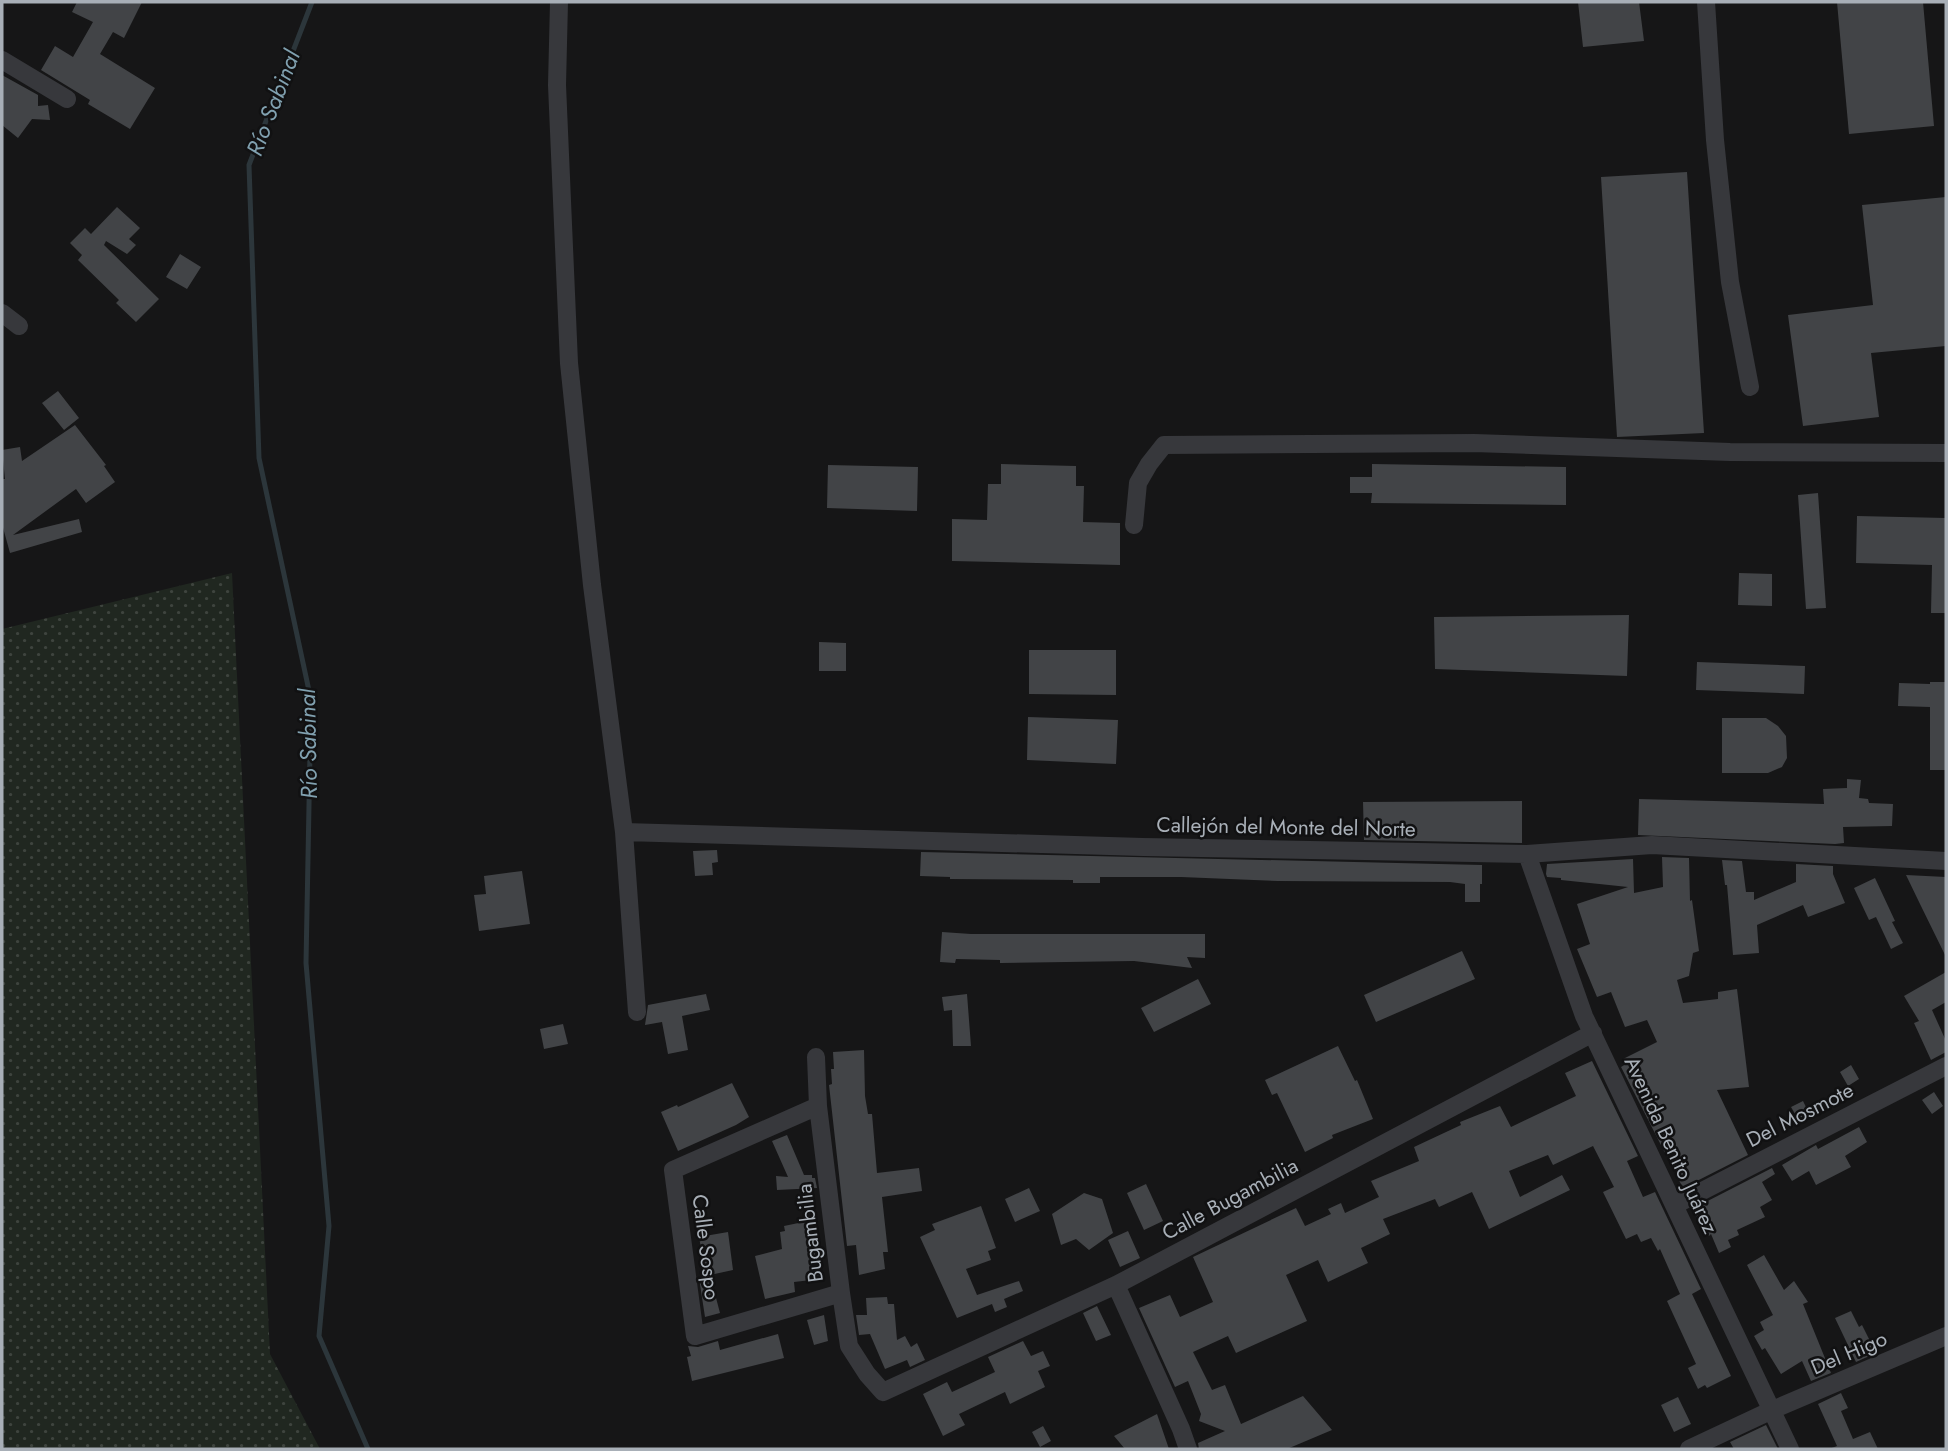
<svg xmlns="http://www.w3.org/2000/svg" width="1948" height="1451" viewBox="0 0 1948 1451" font-family="Jost,sans-serif">
  <defs>
    <pattern id="grass-dots" width="8" height="8" patternUnits="userSpaceOnUse" patternTransform="scale(1.75)"><rect width="8" height="8" fill="#202720"/><path d="M2 2h.1M6 6h.1" fill="none" stroke="#3e443e" stroke-width="1.8" stroke-linecap="round"/></pattern>
  </defs>
  <rect width="100%" height="100%" fill="#161617"/>
  <!-- grass -->
  <path fill="url(#grass-dots)" d="M 232,573 L 270,1354 L 320,1449 L 2,1449 L 2,629 Z"/>
  <g fill="none" stroke-linecap="round" stroke-linejoin="round">
    <!-- stream -->
    <path stroke="#2c363b" stroke-width="5" d="M 312,2 L 249,165 L 259,458 L 311,700 L 306,963 L 329,1226 L 319,1336 L 368,1449"/>
  </g>
  <!-- building -->
  <path fill="#424447" d="M 77,2 L 142,2 L 124,38 L 113,32 L 100,54 L 155,88 L 130,129 L 88,104 L 90,100 L 41,70 L 55,46 L 73,57 L 93,22 L 72,12 Z
    M 1578,2 L 1639,2 L 1644,41 L 1583,47 Z
    M 1837,2 L 1923,2 L 1934,126 L 1849,134 Z
    M 2,75 L 38,95 L 38,106 L 48,105 L 50,120 L 32,119 L 18,138 L 2,125 Z
    M 1687,172 L 1704,433 L 1617,437 L 1601,177 Z
    M 1946,197 L 1946,346 L 1871,353 L 1879,417 L 1803,426 L 1788,315 L 1873,305 L 1862,205 Z
    M 117,207 L 140,228 L 129,239 L 136,245 L 127,254 L 106,241 L 104,245 L 159,299 L 136,322 L 116,303 L 119,300 L 78,260 L 82,255 L 70,243 L 85,228 L 91,234 Z
    M 180,254 L 201,267 L 187,289 L 166,277 Z
    M 58,391 L 79,418 L 64,430 L 42,403 Z
    M 75,425 L 106,465 L 104,466 L 115,482 L 86,503 L 76,489 L 13,535 L 79,519 L 82,532 L 10,553 L 2,524 L 2,479 L 5,479 L 2,450 L 20,447 L 22,461 Z
    M 1001,464 L 1076,466 L 1076,486 L 1084,486 L 1083,522 L 1120,523 L 1120,565 L 952,561 L 952,519 L 987,520 L 988,484 L 1001,484 Z
    M 1372,464 L 1566,467 L 1566,505 L 1371,503 L 1372,493 L 1350,493 L 1350,477 L 1372,477 Z
    M 828,465 L 918,467 L 917,511 L 827,508 Z
    M 1818,493 L 1826,608 L 1806,609 L 1798,495 Z
    M 1857,516 L 1946,518 L 1946,613 L 1931,613 L 1932,565 L 1856,563 Z
    M 1739,573 L 1772,574 L 1772,606 L 1738,605 Z
    M 1629,615 L 1627,676 L 1435,669 L 1434,617 Z
    M 819,642 L 846,643 L 846,671 L 819,671 Z
    M 1029,650 L 1116,650 L 1116,695 L 1029,694 Z
    M 1697,662 L 1805,666 L 1804,694 L 1696,690 Z
    M 1930,682 L 1946,682 L 1946,770 L 1930,770 L 1930,707 L 1898,706 L 1899,683 L 1930,684 Z
    M 1028,717 L 1118,720 L 1116,764 L 1027,760 Z
    M 1722,718 L 1766,718 L 1778,726 L 1786,736 L 1787,758 L 1782,767 L 1768,773 L 1722,773 Z
    M 1847,779 L 1861,780 L 1859,798 L 1868,799 L 1869,803 L 1893,804 L 1892,826 L 1843,827 L 1844,843 L 1835,844 L 1638,835 L 1639,799 L 1824,804 L 1823,789 L 1847,788 Z
    M 1522,801 L 1522,843 L 1364,840 L 1363,802 Z
    M 717,850 L 718,862 L 712,863 L 713,875 L 695,876 L 693,851 Z
    M 921,852 L 1482,865 L 1482,884 L 1480,884 L 1480,902 L 1465,902 L 1465,884 L 1450,882 L 1278,881 L 1181,877 L 1100,877 L 1100,883 L 1073,883 L 1073,880 L 950,879 L 950,877 L 920,876 Z
    M 1662,857 L 1689,858 L 1690,901 L 1692,900 L 1699,951 L 1693,953 L 1689,976 L 1677,980 L 1683,1003 L 1718,999 L 1718,992 L 1737,989 L 1749,1087 L 1717,1090 L 1748,1155 L 1683,1188 L 1621,1067 L 1626,1064 L 1623,1059 L 1657,1042 L 1647,1020 L 1625,1027 L 1611,992 L 1597,997 L 1577,949 L 1590,944 L 1577,904 L 1628,887 L 1561,880 L 1561,878 L 1547,877 L 1546,874 L 1547,864 L 1633,859 L 1634,893 L 1663,887 Z
    M 1722,860 L 1742,861 L 1746,892 L 1754,892 L 1754,900 L 1796,882 L 1796,864 L 1833,866 L 1833,874 L 1845,903 L 1808,917 L 1803,905 L 1757,925 L 1759,953 L 1733,955 L 1727,885 L 1725,885 Z
    M 522,871 L 530,924 L 479,931 L 474,895 L 486,894 L 484,876 Z
    M 1906,875 L 1946,877 L 1946,957 L 1920,904 Z
    M 1875,878 L 1895,921 L 1892,922 L 1903,943 L 1891,949 L 1876,917 L 1869,920 L 1854,888 Z
    M 942,932 L 971,934 L 1205,934 L 1205,958 L 1187,957 L 1192,968 L 1134,961 L 1000,963 L 1000,960 L 956,959 L 955,963 L 940,962 Z
    M 1462,951 L 1475,979 L 1376,1022 L 1364,995 Z
    M 1946,972 L 1946,1002 L 1932,1010 L 1946,1041 L 1946,1052 L 1931,1060 L 1914,1023 L 1919,1021 L 1904,996 Z
    M 1198,979 L 1211,1004 L 1154,1032 L 1141,1008 Z
    M 706,994 L 710,1010 L 682,1016 L 688,1050 L 668,1054 L 662,1022 L 645,1025 L 648,1005 Z
    M 967,994 L 971,1046 L 953,1046 L 952,1010 L 944,1011 L 942,997 Z
    M 563,1024 L 568,1044 L 544,1049 L 540,1029 Z
    M 1338,1046 L 1355,1081 L 1357,1080 L 1373,1119 L 1332,1135 L 1333,1138 L 1305,1152 L 1277,1093 L 1272,1095 L 1265,1080 Z
    M 864,1050 L 865,1096 L 868,1114 L 872,1114 L 877,1173 L 919,1168 L 922,1191 L 882,1197 L 888,1252 L 883,1252 L 885,1269 L 859,1275 L 856,1245 L 847,1246 L 829,1085 L 832,1084 L 831,1069 L 834,1069 L 833,1052 Z
    M 1592,1061 L 1638,1156 L 1627,1161 L 1643,1197 L 1655,1192 L 1701,1289 L 1692,1294 L 1731,1376 L 1707,1388 L 1705,1385 L 1698,1389 L 1688,1368 L 1696,1364 L 1667,1301 L 1680,1294 L 1660,1249 L 1658,1251 L 1651,1238 L 1641,1242 L 1637,1234 L 1626,1239 L 1603,1192 L 1614,1187 L 1593,1146 L 1553,1165 L 1548,1155 L 1509,1171 L 1520,1197 L 1562,1175 L 1570,1190 L 1489,1229 L 1472,1192 L 1439,1207 L 1435,1199 L 1383,1219 L 1390,1234 L 1361,1248 L 1368,1263 L 1328,1282 L 1318,1260 L 1286,1275 L 1307,1321 L 1236,1353 L 1228,1336 L 1193,1352 L 1212,1390 L 1225,1385 L 1241,1424 L 1303,1396 L 1332,1430 L 1287,1449 L 1199,1449 L 1198,1443 L 1225,1431 L 1199,1421 L 1201,1414 L 1188,1381 L 1175,1387 L 1139,1308 L 1170,1295 L 1180,1317 L 1213,1302 L 1193,1257 L 1296,1208 L 1305,1226 L 1331,1214 L 1328,1209 L 1341,1203 L 1345,1213 L 1379,1197 L 1371,1181 L 1419,1161 L 1414,1147 L 1461,1125 L 1460,1122 L 1500,1106 L 1511,1127 L 1576,1096 L 1565,1073 Z
    M 1851,1065 L 1859,1079 L 1848,1086 L 1840,1072 Z
    M 732,1083 L 749,1117 L 736,1125 L 678,1151 L 661,1112 L 677,1105 L 678,1107 Z
    M 1934,1092 L 1943,1106 L 1932,1114 L 1922,1100 Z
    M 1803,1101 L 1809,1113 L 1798,1119 L 1791,1107 Z
    M 1859,1127 L 1867,1142 L 1845,1156 L 1851,1167 L 1816,1185 L 1809,1171 L 1792,1181 L 1782,1165 L 1816,1145 L 1818,1149 Z
    M 787,1135 L 804,1175 L 812,1175 L 812,1178 L 815,1178 L 817,1188 L 777,1190 L 776,1176 L 788,1177 L 772,1141 Z
    M 1772,1168 L 1775,1174 L 1762,1182 L 1772,1200 L 1760,1207 L 1765,1217 L 1737,1230 L 1739,1235 L 1728,1240 L 1731,1247 L 1719,1253 L 1711,1234 L 1709,1236 L 1692,1209 Z
    M 1146,1184 L 1163,1221 L 1144,1230 L 1127,1193 Z
    M 1029,1188 L 1040,1211 L 1015,1222 L 1005,1199 Z
    M 1084,1193 L 1102,1199 L 1113,1233 L 1089,1250 L 1076,1239 L 1061,1245 L 1052,1214 Z
    M 981,1206 L 996,1248 L 988,1251 L 991,1260 L 966,1269 L 977,1295 L 1019,1281 L 1023,1291 L 1004,1299 L 1007,1307 L 995,1312 L 992,1304 L 957,1318 L 920,1237 L 935,1230 L 932,1224 Z
    M 808,1221 L 820,1279 L 794,1282 L 795,1292 L 765,1299 L 755,1256 L 782,1249 L 780,1232 L 785,1231 L 784,1226 Z
    M 1128,1231 L 1140,1258 L 1120,1267 L 1108,1240 Z
    M 728,1232 L 733,1270 L 710,1275 L 720,1313 L 705,1317 L 699,1278 L 706,1276 L 699,1237 Z
    M 1764,1255 L 1784,1290 L 1794,1281 L 1808,1302 L 1803,1304 L 1831,1373 L 1811,1381 L 1802,1361 L 1781,1374 L 1765,1348 L 1762,1350 L 1754,1336 L 1764,1330 L 1760,1322 L 1773,1315 L 1747,1265 Z
    M 887,1297 L 888,1304 L 894,1304 L 897,1340 L 905,1336 L 911,1347 L 917,1343 L 925,1360 L 910,1367 L 907,1360 L 885,1369 L 870,1334 L 859,1335 L 856,1315 L 867,1315 L 866,1298 Z
    M 1097,1306 L 1111,1335 L 1096,1341 L 1083,1313 Z
    M 1851,1311 L 1859,1327 L 1862,1325 L 1876,1353 L 1856,1362 L 1835,1318 Z
    M 824,1315 L 828,1341 L 814,1345 L 807,1320 Z
    M 778,1334 L 784,1358 L 692,1381 L 687,1357 L 691,1356 L 688,1346 L 698,1347 L 718,1341 L 720,1350 Z
    M 1023,1341 L 1031,1356 L 1043,1351 L 1050,1366 L 1038,1371 L 1045,1387 L 1010,1404 L 1005,1392 L 959,1414 L 965,1425 L 943,1436 L 923,1394 L 947,1382 L 952,1392 L 995,1372 L 988,1357 Z
    M 1841,1393 L 1848,1408 L 1841,1411 L 1853,1439 L 1870,1432 L 1878,1449 L 1829,1449 L 1837,1446 L 1818,1404 Z
    M 1678,1397 L 1691,1424 L 1674,1432 L 1661,1405 Z
    M 1157,1414 L 1169,1449 L 1125,1449 L 1114,1436 Z
    M 1766,1425 L 1778,1449 L 1734,1449 L 1730,1442 Z
    M 1043,1426 L 1051,1441 L 1040,1447 L 1032,1432 Z"/>
  <g fill="none" stroke-linecap="round" stroke-linejoin="round">
    <!-- street -->
    <path stroke="#37383c" stroke-width="18" d="M 559,2 L 557,85 L 569,363 L 592,585 L 624,832 L 637,1012
      M 1706,2 L 1715,140 L 1730,282 L 1750,387
      M 2,60 L 67,99
      M 2,313 L 19,326
      M 1134,525 L 1138,483 L 1149,464 L 1164,445 L 1474,443 L 1730,452 L 1946,453
      M 624,832 L 1143,847 L 1527,854 L 1652,845 L 1946,861
      M 1527,854 L 1584,1016 L 1790,1449
      M 816,1057 L 818,1106 L 841,1293 L 849,1346 L 867,1374 L 883,1392 L 1116,1285 L 1593,1033
      M 818,1106 L 673,1170 L 695,1336 L 841,1293
      M 1675,1205 L 1946,1066
      M 1116,1285 L 1181,1429 L 1188,1449
      M 1689,1449 L 1770,1411 L 1946,1336"/>
  </g>
  <g text-anchor="middle" dominant-baseline="central" stroke-width="5" stroke-linejoin="round" paint-order="stroke">
    <!-- street labels -->
    <g font-size="21" fill="#a8afb7" stroke="#111112">
      <text transform="translate(1286 827) rotate(1)">Callejón del Monte del Norte</text>
      <text transform="translate(1800 1115) rotate(-27)">Del Mosmote</text>
      <text transform="translate(1671 1145) rotate(65)">Avenida Benito Juárez</text>
      <text transform="translate(1230 1199) rotate(-28)">Calle Bugambilia</text>
      <text transform="translate(810 1233) rotate(-97)">Bugambilia</text>
      <text transform="translate(706 1247) rotate(83)">Calle Sospo</text>
      <text transform="translate(1849 1353) rotate(-23)">Del Higo</text>
    </g>
    <!-- water labels -->
    <g font-size="23" font-style="italic" fill="#81a1b0" stroke="#111112">
      <text transform="translate(273 103) rotate(-69)">Río Sabinal</text>
      <text transform="translate(308 744) rotate(-91)">Río Sabinal</text>
    </g>
  </g>
  <!-- border -->
  <rect width="1948" height="1451" fill="none" stroke="#a8afb7" stroke-width="7"/>
</svg>
